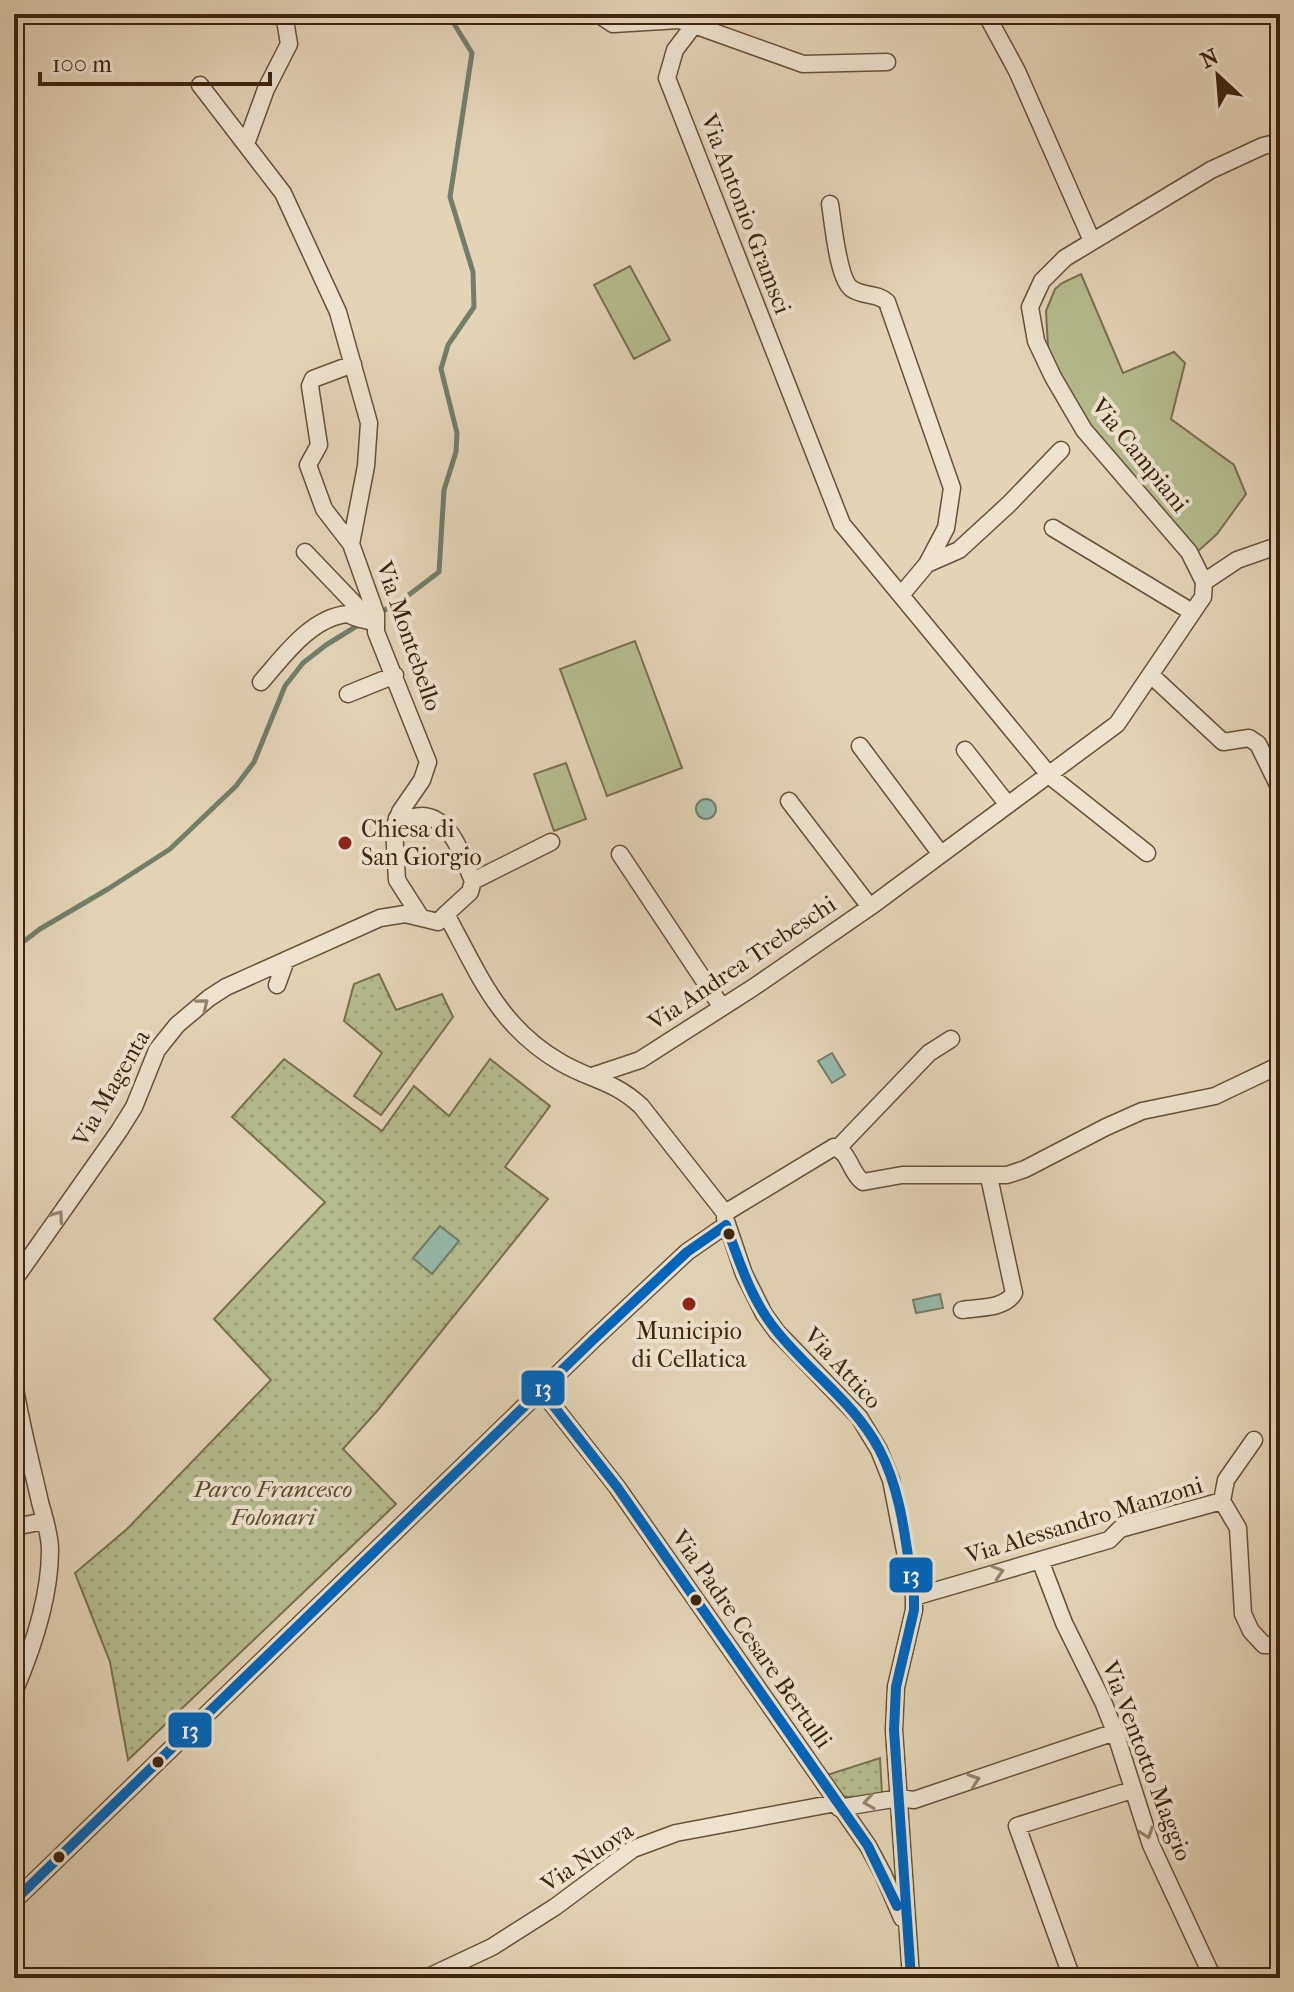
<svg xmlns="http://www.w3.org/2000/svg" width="1294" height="1992" viewBox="0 0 1294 1992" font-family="'IM FELL French Canon',serif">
  <defs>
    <pattern id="park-dots" width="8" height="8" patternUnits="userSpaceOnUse" patternTransform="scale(2)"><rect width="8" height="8" fill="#b5bc8d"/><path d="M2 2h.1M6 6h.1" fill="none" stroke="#9da178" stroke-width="1.8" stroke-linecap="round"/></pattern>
  </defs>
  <rect width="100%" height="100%" fill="#e3d4b6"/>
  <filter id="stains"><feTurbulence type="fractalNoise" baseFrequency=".0025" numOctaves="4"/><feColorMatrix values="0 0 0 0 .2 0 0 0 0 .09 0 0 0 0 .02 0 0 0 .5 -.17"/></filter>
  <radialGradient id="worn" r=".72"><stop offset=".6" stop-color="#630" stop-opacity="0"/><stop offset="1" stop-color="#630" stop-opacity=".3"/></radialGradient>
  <!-- grass -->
  <path fill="#b5bc8d" stroke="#78714c" stroke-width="2" d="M 630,266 L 670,340 L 634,359 L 594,285 Z
    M 1081,274 L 1123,373 L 1174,352 L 1185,363 L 1171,419 L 1234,465 L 1246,494 L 1217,534 L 1196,553 L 1093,433 L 1064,390 L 1048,347 L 1046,311 L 1055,289 L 1062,283 Z
    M 635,641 L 682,768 L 607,796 L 560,669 Z
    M 566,763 L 586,819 L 554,831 L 534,774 Z"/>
  <!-- park -->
  <path fill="url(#park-dots)" stroke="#78714c" stroke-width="2" d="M 379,974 L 396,1010 L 442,994 L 453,1017 L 381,1115 L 354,1096 L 382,1053 L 344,1021 L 354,984 Z
    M 284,1059 L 382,1131 L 414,1086 L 449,1116 L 490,1059 L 550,1106 L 505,1167 L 548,1199 L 378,1410 L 343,1449 L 396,1504 L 128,1760 L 110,1662 L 75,1573 L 127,1529 L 271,1380 L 214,1319 L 325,1202 L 232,1117 Z
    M 880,1758 L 882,1794 L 854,1798 L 842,1796 L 827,1775 Z"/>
  <!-- water -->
  <path fill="#96b9a9" stroke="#727e6a" stroke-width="2" d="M696 809a10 10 0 1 1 20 0a10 10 0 1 1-20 0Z
    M 832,1053 L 845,1075 L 832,1083 L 818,1061 Z
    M 440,1226 L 459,1241 L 432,1274 L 413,1258 Z
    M 940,1294 L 943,1308 L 916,1313 L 913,1300 Z"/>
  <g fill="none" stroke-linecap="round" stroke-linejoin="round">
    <!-- stream -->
    <path stroke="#727e6a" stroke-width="5" d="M 381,612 L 402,600 L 439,572 L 444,490 L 456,452 L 457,433 L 441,369 L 448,345 L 474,307 L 473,272 L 450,197 L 472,53 L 448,14
      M 14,949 L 40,929 L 108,889 L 170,849 L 236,786 L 254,762 L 285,686 L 303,663 L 326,645 L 360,624"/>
    <!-- minor casing -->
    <g stroke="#665236" stroke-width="19">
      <path id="minor" d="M 598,14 L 613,24 L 679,20 L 694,25
        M 986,14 L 1017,71 L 1092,241
        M 887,62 L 803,64 L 694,25 L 675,50 L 667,78 L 842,524 L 1050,776 L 1147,853
        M 200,85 L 283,193 L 338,312 L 369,423 L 366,466 L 351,544 L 376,614 L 376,632 L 428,762 L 422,780 L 400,812 L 394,828 L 397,880 L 420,916
        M 246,144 L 266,89 L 289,44 L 284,14
        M 830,204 C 833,222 838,280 852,289 C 864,297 876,292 887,302 L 952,488 L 946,528 L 927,564 L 901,595
        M 1053,528 L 1192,612
        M 351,544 L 324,509 L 308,465 L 319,445 L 310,386 L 313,379 L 353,364
        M 305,552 L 369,619
        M 927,564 L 959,550 L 1009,504 L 1061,450
        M 1204,582 L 1189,552 L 1084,430 L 1053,377 L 1036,341 L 1030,307 L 1042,281 L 1065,258 L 1211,170 L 1263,146 L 1280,142
        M 1204,582 L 1237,560 L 1280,545
        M 1152,676 L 1223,742 L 1249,738 L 1258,744 L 1280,789
        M 261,682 C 283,657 311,617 348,614 C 361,622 367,618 376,624
        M 348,694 L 395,675
        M 860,746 L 940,853
        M 965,750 L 1008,805
        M 789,801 L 870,907
        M 397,818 C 406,820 414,816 423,816 C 452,818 463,859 473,881
        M 620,854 L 721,1006
        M 446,914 L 470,892 L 473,881 L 551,842
        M 277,985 L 286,960
        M 592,1076 L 640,1060 L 754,987 L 870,907 L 1117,724 L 1203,597 L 1204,582
        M 838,1148 L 929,1053 L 951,1039
        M 725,1218 L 744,1274 L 764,1314 L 777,1332 L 859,1417 L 879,1450 L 891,1480 L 914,1597 L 914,1610 L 896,1687 L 894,1730 L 911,1978
        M 14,1280 L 119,1131 L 134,1107 L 157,1050 L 177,1025 L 209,998 L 226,987 L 380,918 L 405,914 L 438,922 L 446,914 C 479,974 498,1026 560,1062 C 590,1080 613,1080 641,1106 L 725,1213 L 834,1147 C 850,1152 850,1173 863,1182 L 902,1175 L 1007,1175 L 1025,1169 L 1106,1127 L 1142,1111 L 1215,1096 L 1280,1065
        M 962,1310 C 979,1307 1005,1309 1014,1293 L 989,1177
        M 14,1382 C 20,1422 31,1462 40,1502 C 44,1517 50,1534 50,1550 C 50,1598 33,1648 14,1692
        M 541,1390 L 617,1487 L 868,1846 L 883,1874 L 902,1918
        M 1254,1440 L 1226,1480 L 1222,1501 L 1238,1528 L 1243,1614 L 1251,1631 L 1264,1645 L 1280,1645
        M 14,1527 L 45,1521
        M 1040,1560 L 1064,1623 L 1104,1704 L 1115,1732 L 1151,1845 L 1213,1978
        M 914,1597 L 1109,1540 L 1120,1529 L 1222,1501
        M 839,1808 L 899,1798 L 914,1800 L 1115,1732
        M 14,1901 L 594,1339 L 687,1252 L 726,1225
        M 426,1978 L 492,1947 L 555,1907 L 633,1849 L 676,1833 L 836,1803
        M 1072,1978 L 1017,1826 L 1132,1790"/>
    </g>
    <!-- minor -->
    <use href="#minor" stroke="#ede3d0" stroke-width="16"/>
    <!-- bus-1 casing -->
    <g stroke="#ede3d0" stroke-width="16">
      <path id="bus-1" d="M 726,1225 C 739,1261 751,1299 775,1329 C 808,1371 854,1402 879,1449 C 903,1494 906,1548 914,1597 L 914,1610 L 896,1687 L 894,1730 L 911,1978
        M 541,1390 L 617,1487 L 868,1846 L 897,1906
        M 14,1901 L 594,1339 L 687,1252 L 726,1225"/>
    </g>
    <!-- bus-1 -->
    <use href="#bus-1" stroke="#0065bd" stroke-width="10"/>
  </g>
  <!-- one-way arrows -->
  <defs><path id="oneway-chevron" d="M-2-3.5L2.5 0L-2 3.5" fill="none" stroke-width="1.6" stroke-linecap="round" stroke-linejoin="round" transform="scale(2)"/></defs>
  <g stroke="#94846e">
    <use href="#oneway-chevron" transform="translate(203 1004) rotate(-39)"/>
    <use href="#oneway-chevron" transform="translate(58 1216) rotate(-54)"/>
    <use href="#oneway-chevron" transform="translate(998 1572) rotate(-17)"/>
    <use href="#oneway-chevron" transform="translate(974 1780) rotate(-19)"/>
    <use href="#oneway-chevron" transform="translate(869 1802) rotate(171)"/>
    <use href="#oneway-chevron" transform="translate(1147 1833) rotate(71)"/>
  </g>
  <!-- markers -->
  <g fill="#8f2418" stroke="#ede3d0" stroke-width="3">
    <circle cx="345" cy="843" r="8"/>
    <circle cx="689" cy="1304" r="8"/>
  </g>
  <g fill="#3c260c" stroke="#ede3d0" stroke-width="3">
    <circle cx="729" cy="1234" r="7"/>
    <circle cx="696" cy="1600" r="7"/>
    <circle cx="158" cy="1762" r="7"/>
    <circle cx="59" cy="1857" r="7"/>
  </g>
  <g text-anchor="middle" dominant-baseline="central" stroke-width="8" stroke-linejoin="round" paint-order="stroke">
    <!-- street labels -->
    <g font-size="24" fill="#3c260c" stroke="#ede3d0">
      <text transform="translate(746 214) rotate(69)">Via Antonio Gramsci</text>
      <text transform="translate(1140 455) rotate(51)">Via Campiani</text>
      <text transform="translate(409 636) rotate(71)">Via Montebello</text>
      <text transform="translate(742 963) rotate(-34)">Via Andrea Trebeschi</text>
      <text transform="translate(111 1088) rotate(-60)">Via Magenta</text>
      <text transform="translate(843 1368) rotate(47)">Via Attico</text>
      <text transform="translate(1084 1520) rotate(-17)">Via Alessandro Manzoni</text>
      <text transform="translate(752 1639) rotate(55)">Via Padre Cesare Bertulli</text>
      <text transform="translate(1147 1761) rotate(69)">Via Ventotto Maggio</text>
      <text transform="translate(587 1857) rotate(-34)">Via Nuova</text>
    </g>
    <!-- poi labels -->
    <g font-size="24" fill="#3c260c" stroke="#ede3d0" text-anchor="start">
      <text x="361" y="829">Chiesa di<tspan x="361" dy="28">San Giorgio</tspan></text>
      <text x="689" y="1331" text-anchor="middle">Municipio<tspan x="689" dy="28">di Cellatica</tspan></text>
    </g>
    <!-- park labels -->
    <g font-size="24" font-style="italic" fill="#5a4c2c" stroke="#ede3d0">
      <text x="273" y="1489">Parco Francesco<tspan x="273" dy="28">Folonari</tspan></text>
    </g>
  </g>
  <g stroke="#ede3d0" stroke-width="3">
    <rect x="520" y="1369" width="46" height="38" rx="8" fill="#0065bd"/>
    <rect x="888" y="1556" width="46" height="38" rx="8" fill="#0065bd"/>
    <rect x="167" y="1711" width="46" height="38" rx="8" fill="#0065bd"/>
  </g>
  <g font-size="22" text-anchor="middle" font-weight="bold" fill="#fff">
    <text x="543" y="1396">13</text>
    <text x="911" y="1583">13</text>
    <text x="190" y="1738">13</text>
  </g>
  <!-- margin -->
  <rect width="1294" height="1992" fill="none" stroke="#e3d4b6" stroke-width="48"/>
  <rect x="16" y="16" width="1262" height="1960" fill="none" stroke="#3c260c" stroke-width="4"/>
  <rect x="24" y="24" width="1246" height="1944" fill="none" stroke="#3c260c" stroke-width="2"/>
  <!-- north arrow -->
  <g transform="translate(1218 76) rotate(334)" stroke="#ede3d0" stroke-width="6" paint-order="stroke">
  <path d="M0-6L14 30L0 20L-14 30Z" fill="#3c260c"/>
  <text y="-12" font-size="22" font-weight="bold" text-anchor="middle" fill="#3c260c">N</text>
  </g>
  <!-- scale -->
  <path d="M40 72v12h230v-12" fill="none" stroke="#3c260c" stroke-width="4"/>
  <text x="52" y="72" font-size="24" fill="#3c260c" stroke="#ede3d0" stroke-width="6" paint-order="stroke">100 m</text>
  <rect width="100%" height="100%" filter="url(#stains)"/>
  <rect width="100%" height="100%" fill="url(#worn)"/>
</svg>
